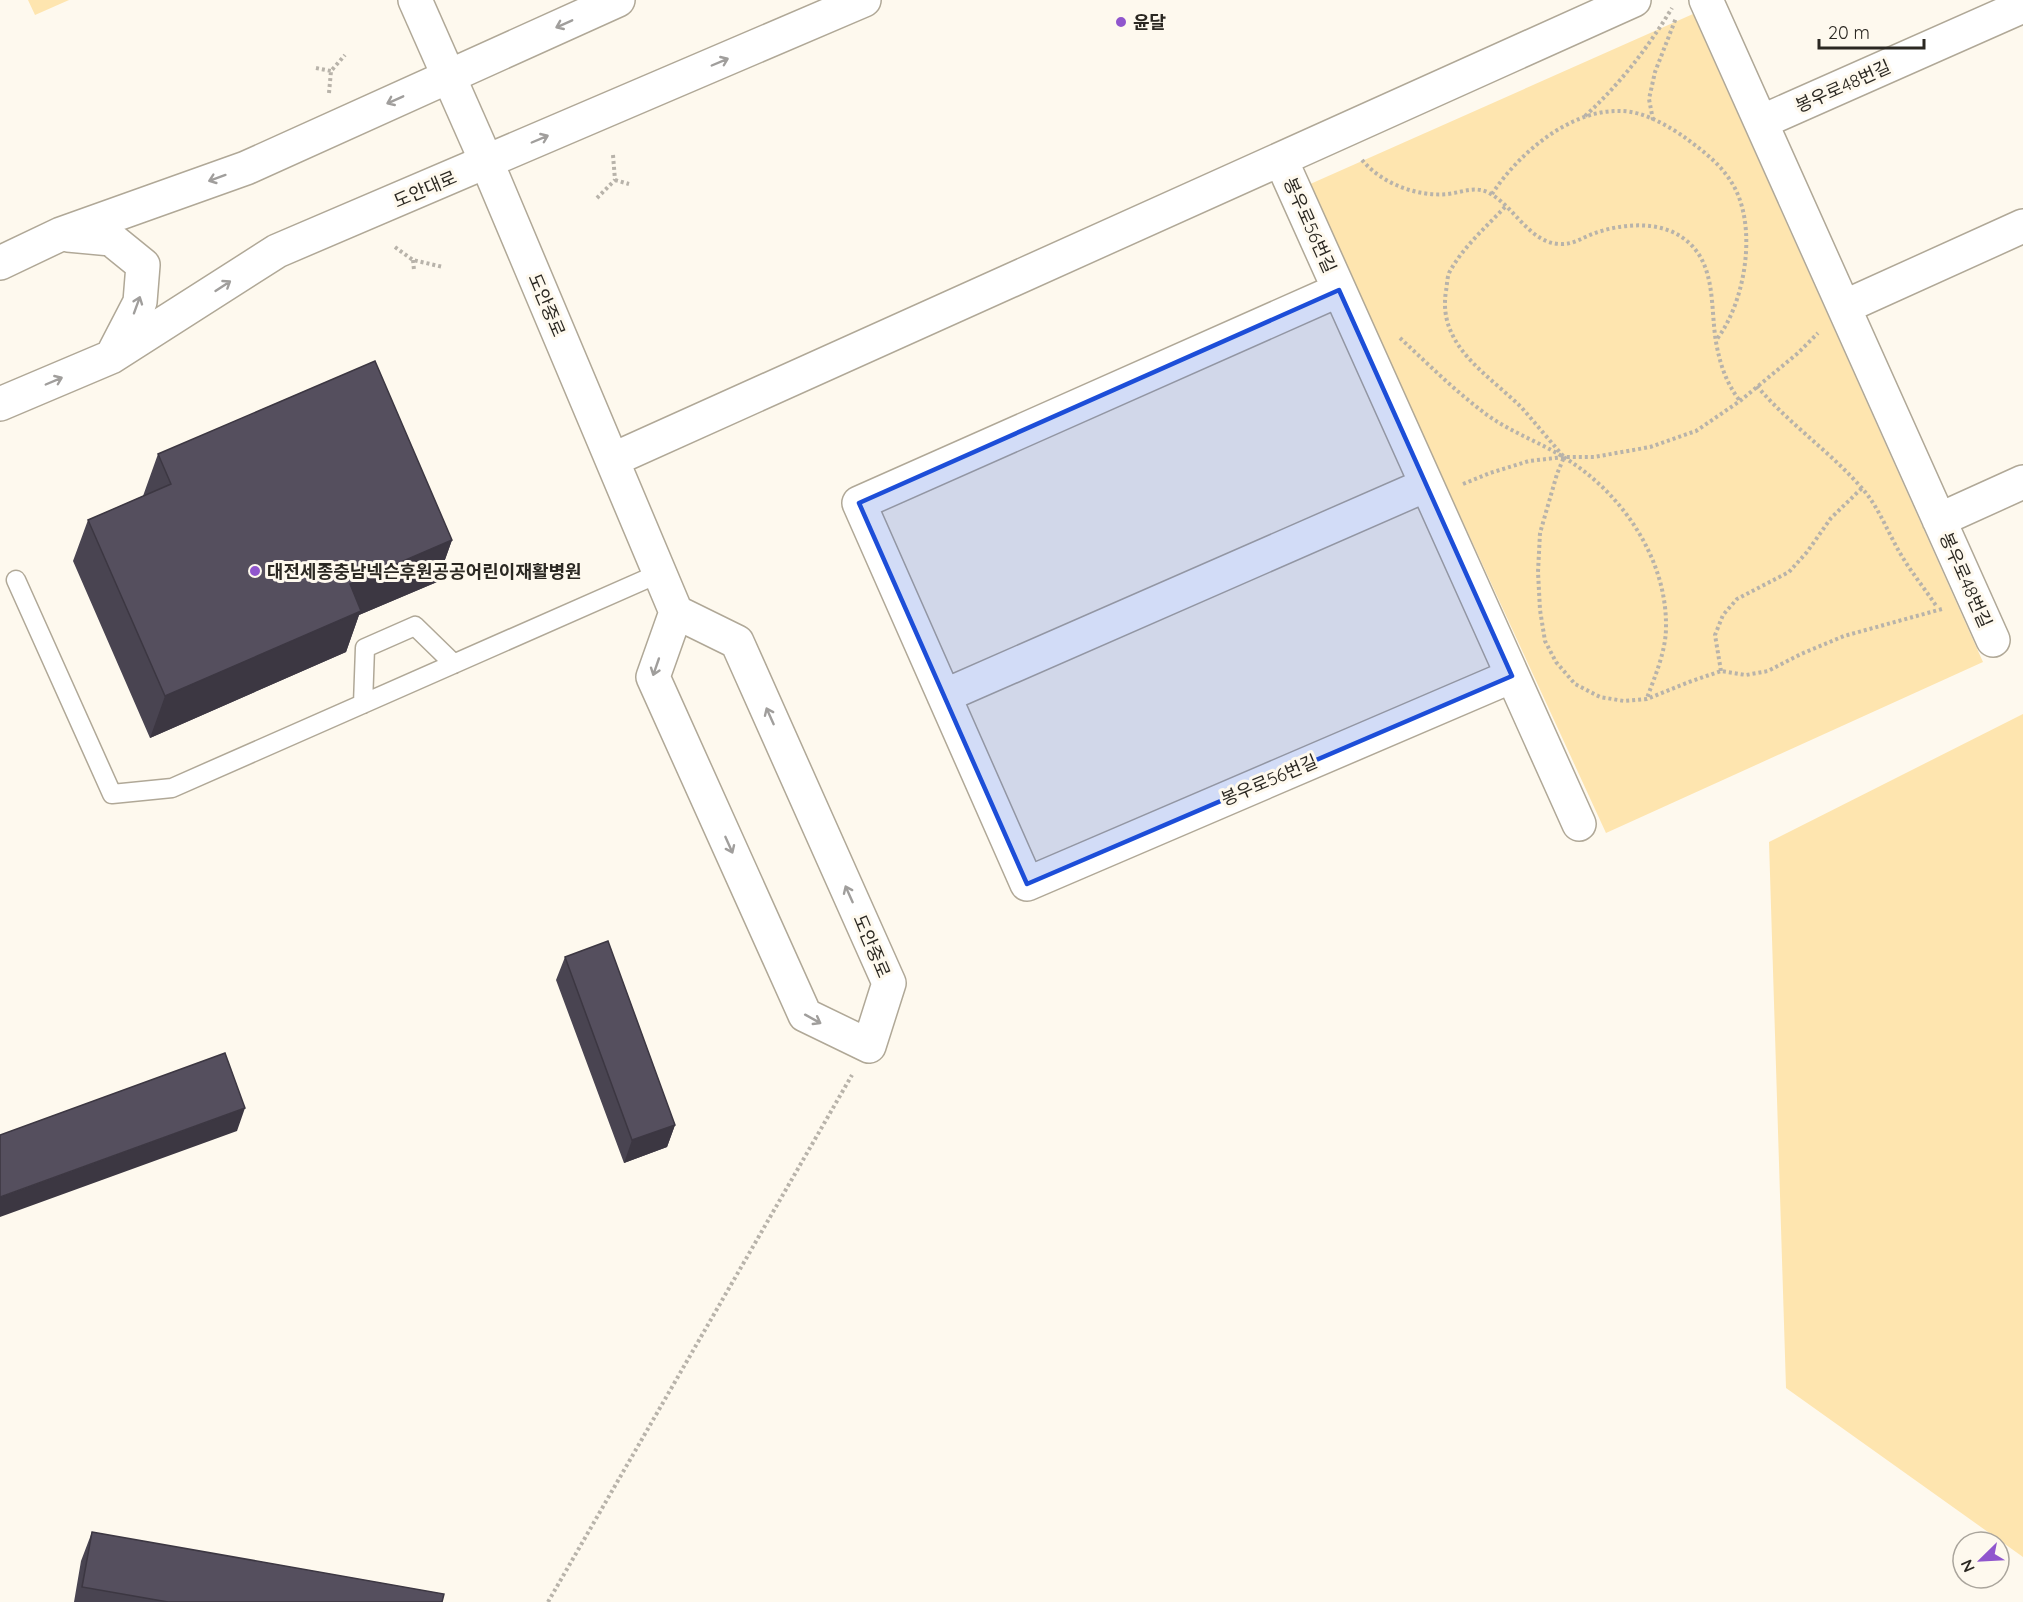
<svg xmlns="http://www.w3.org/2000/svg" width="2023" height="1602" viewBox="0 0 2023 1602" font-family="Quicksand,'Noto Sans KR',sans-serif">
  <rect width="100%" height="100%" fill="#fef9ee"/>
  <!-- green -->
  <path fill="#fee5af" d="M 28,0 L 69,0 L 35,15 Z
    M 1693,14 L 1983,662 L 1606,833 L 1308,185 Z
    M 2023,714 L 2023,1557 L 1786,1388 L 1769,842 Z"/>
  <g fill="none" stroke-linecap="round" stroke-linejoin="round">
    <!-- service casing -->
    <g stroke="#b0a897" stroke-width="21">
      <path id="service" d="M 16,580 L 112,794 L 172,788 L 660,573
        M 363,704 L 365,648 L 415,626 L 454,664"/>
    </g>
    <!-- minor casing -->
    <g stroke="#b0a897" stroke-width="36">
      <path id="minor" d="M 1706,0 L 1993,640
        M 1761,122 L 2023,6
        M 1281,160 L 1579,824
        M 487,163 L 676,612 L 737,642 L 889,983 L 869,1046 L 805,1015 L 653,677 L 676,612
        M 1339,290 L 859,503 L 1027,884 L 1512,676
        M 1844,307 L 2023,226
        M 612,460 L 1634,0
        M 1939,520 L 2023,482
        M 944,696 L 1426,485"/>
    </g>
    <!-- tertiary casing -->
    <g stroke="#b0a897" stroke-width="36">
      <path id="tertiary" d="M 415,0 L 487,163"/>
    </g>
    <!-- secondary casing -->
    <g stroke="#b0a897" stroke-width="36">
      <path id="secondary" d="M 68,235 L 111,239 L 143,265 L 140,302 L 112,356
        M 0,263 L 61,234 L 246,168 L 618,0
        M 0,404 L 111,357 L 277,251 L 864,0"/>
    </g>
    <!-- path -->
    <path stroke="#b8b3aa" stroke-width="4" stroke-dasharray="3 3" stroke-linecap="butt" d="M 316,68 L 331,71
      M 329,93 L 331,71 L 345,55
      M 1585,116 C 1620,84 1647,49 1672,8
      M 1653,120 L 1649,99 L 1655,72 L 1676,18
      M 613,155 L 615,180
      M 1362,160 C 1382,184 1418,197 1448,194 C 1464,192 1476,185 1491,194 C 1515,208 1530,243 1560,244 C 1573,245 1583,237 1595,233 C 1621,224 1658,220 1683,238 C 1717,262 1710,306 1716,342 C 1720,364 1726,383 1740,401
      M 615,180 L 629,184
      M 1492,194 C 1518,154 1570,109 1621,111 C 1643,111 1669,126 1687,139 C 1703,151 1719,163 1730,180 C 1759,222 1746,301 1717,339
      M 597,198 L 615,180
      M 1505,207 C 1486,227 1462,248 1449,273 C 1447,279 1447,285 1446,291 C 1437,346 1488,374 1522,408 C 1536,424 1550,441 1564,457 L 1557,474 L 1540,533 L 1538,572 L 1540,610 L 1545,641 L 1556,662 L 1575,684 L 1600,697 L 1624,701 L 1647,699 L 1689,682 L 1721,671 L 1746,675 L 1768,671 L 1801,654 L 1844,636 L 1942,609
      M 395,247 L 413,260 L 443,267
      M 413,260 L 414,270
      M 1400,338 C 1427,363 1453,389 1482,411 C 1507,431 1538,441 1565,458 C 1622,493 1667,559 1666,627 C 1666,651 1655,676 1647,698
      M 1757,386 C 1788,423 1828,450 1860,486 C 1878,505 1887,531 1900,553 C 1911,572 1925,589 1937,607
      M 1463,484 L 1490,473 L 1529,461 L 1564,457 L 1594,457 L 1650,447 L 1696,431 L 1740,401 L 1798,353 L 1818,333
      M 1721,671 L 1715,635 L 1723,615 L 1737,599 L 1789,572 L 1807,552 L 1831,518 L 1862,488
      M 548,1602 L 852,1075"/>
    <!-- service -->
    <use href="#service" stroke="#fff" stroke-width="18"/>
    <!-- minor -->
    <use href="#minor" stroke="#fff" stroke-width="33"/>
    <!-- tertiary -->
    <use href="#tertiary" stroke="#fff" stroke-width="33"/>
    <!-- secondary -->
    <use href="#secondary" stroke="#fff" stroke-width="33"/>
  </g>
  <!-- wall -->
  <path fill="#494451" d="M 158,454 L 452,540 L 437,582 L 359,615 L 346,652 L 150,738 L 73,561 L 88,520 L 143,496 Z
    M 565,957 L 675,1125 L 667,1147 L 624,1163 L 556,980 Z
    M 92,1532 L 442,1602 L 74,1602 L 81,1561 Z"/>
  <!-- shaded-wall -->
  <path fill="#3c3742" d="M 452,540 L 437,582 L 359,615 L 346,652 L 150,738 L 165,696 L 350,584 Z
    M 245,1108 L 237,1131 L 0,1217 L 0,1197 Z
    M 675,1125 L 667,1147 L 624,1163 L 632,1140 Z"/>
  <!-- building -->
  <path fill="#554f5e" stroke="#3c3742" stroke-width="1.5" d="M 375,361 L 452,540 L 350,584 L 361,611 L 165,696 L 88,520 L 171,484 L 158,454 Z
    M 608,941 L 675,1125 L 632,1140 L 565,957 Z
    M 225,1053 L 245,1108 L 0,1197 L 0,1135 Z
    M 92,1532 L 444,1594 L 442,1602 L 168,1602 L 82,1587 Z"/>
  <!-- one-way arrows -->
  <defs><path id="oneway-shaft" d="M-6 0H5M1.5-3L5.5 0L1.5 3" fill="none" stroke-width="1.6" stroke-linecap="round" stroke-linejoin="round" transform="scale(1.5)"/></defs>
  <g stroke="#a09e9c">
    <use href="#oneway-shaft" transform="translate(564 24) rotate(156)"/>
    <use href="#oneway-shaft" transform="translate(720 62) rotate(-23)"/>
    <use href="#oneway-shaft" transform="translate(395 100) rotate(156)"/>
    <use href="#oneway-shaft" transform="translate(540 139) rotate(-23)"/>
    <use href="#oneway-shaft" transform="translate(217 178) rotate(160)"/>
    <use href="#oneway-shaft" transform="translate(223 286) rotate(-33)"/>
    <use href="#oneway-shaft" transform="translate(137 305) rotate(-70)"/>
    <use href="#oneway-shaft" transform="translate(54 381) rotate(-23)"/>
    <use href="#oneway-shaft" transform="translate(656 667) rotate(109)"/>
    <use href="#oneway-shaft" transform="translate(770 716) rotate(-114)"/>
    <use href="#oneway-shaft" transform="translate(729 845) rotate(66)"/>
    <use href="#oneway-shaft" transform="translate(849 894) rotate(-114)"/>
    <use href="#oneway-shaft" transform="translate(813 1019) rotate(29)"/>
  </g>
  <!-- marked area -->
  <path fill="#1d4ed8" fill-opacity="0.2" stroke="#1d4ed8" stroke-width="4.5" stroke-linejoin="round" d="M 1339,290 L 1512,676 L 1027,884 L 859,503 Z"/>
  <!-- markers -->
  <g fill="#9056cd" stroke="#fef9ee" stroke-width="2">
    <circle cx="1121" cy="22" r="6"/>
    <circle cx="255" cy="571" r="6"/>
  </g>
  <g text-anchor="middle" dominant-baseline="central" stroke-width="6" stroke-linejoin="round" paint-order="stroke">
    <!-- poi labels -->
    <g font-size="18" font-weight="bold" fill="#2b2822" stroke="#fef9ee" text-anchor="start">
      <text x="1133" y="22">윤달</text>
      <text x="267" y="571">대전세종충남넥슨후원공공어린이재활병원</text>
    </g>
    <!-- street labels -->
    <g font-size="18" fill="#2b2822" stroke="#fef9ee">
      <text transform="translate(1843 86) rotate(-24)">봉우로48번길</text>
      <text transform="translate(425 189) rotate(-23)">도안대로</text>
      <text transform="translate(1310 225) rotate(66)">봉우로56번길</text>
      <text transform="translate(547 305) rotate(67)">도안중로</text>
      <text transform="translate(1966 580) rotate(66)">봉우로48번길</text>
      <text transform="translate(1269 780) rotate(-23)">봉우로56번길</text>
      <text transform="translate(872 946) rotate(67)">도안중로</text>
    </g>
  </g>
  <!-- north arrow -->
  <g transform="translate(1981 1560) rotate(246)"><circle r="28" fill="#fef9ee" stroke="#aaa59c" stroke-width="1.5"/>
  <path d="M0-4.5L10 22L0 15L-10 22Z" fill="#9056cd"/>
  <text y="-9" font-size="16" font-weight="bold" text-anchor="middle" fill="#2b2822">N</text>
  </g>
  <!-- scale -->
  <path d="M1819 39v9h105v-9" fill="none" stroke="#2b2822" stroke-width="3"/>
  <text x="1828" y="39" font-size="18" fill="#2b2822" stroke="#fef9ee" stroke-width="4.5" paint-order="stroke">20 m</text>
</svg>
